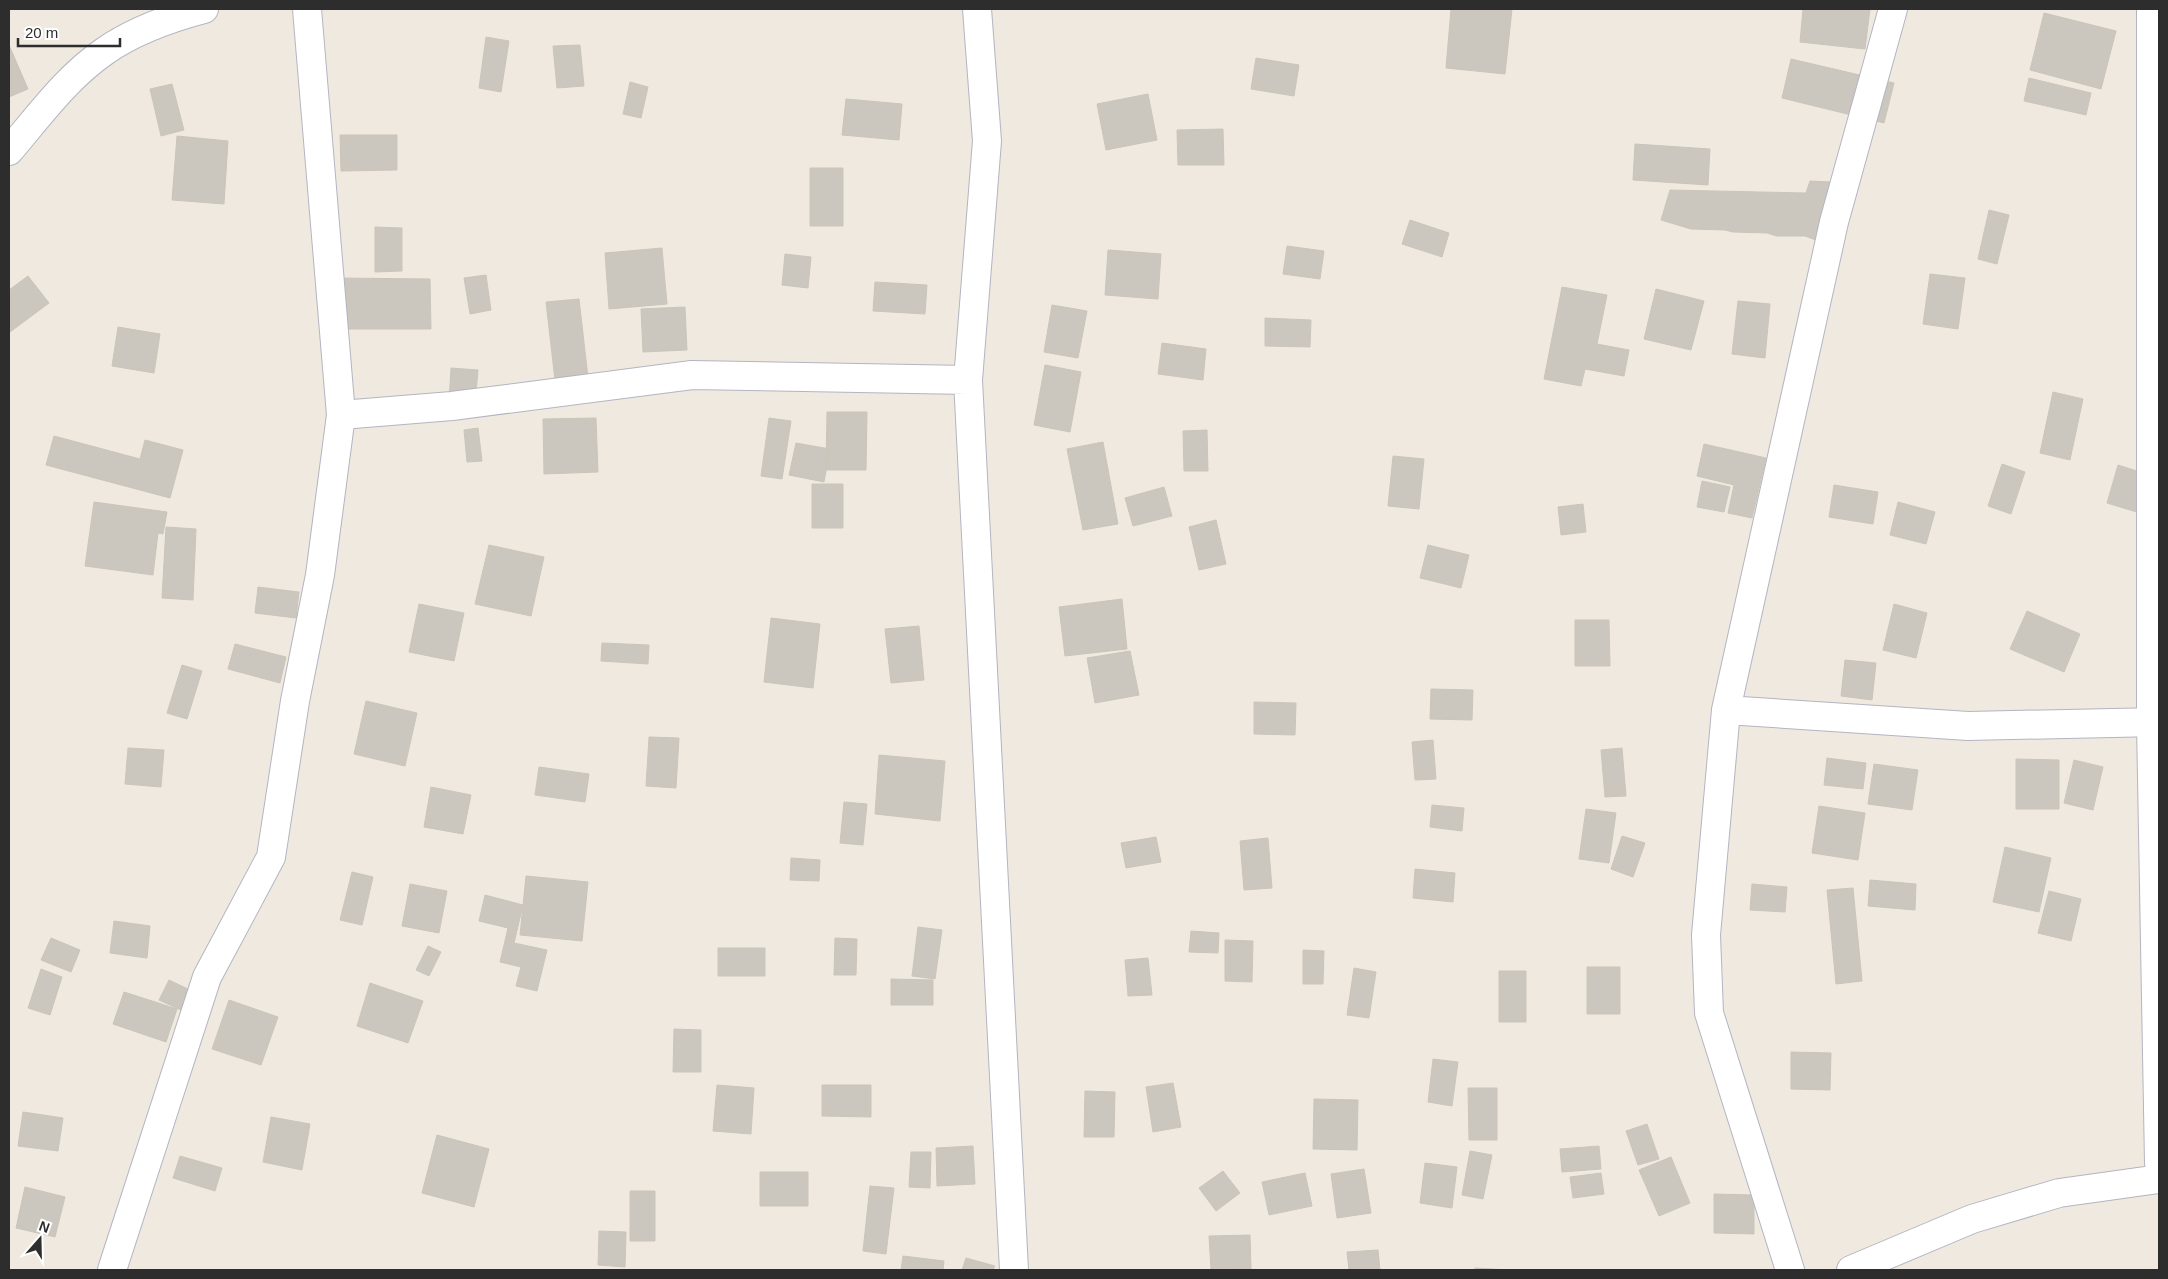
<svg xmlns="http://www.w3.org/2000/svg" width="2168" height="1279" viewBox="0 0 2168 1279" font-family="Arial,sans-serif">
  <rect width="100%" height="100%" fill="#efe9e0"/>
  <!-- building -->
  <path fill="#cbc7be" stroke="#cbc5b9" d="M 1451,9 L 1512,9 L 1505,74 L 1446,68 Z
    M 1803,9 L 1870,9 L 1865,49 L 1800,42 Z
    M 2044,13 L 2116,31 L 2101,89 L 2030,70 Z
    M 486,37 L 509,41 L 501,92 L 479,88 Z
    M 9,45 L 28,89 L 9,97 Z
    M 580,45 L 584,86 L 557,88 L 553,46 Z
    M 1256,58 L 1299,65 L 1294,96 L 1251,89 Z
    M 1791,59 L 1894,83 L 1884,123 L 1782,98 Z
    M 2029,78 L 2091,93 L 2086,115 L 2024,101 Z
    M 630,82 L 648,87 L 641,118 L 623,114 Z
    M 172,84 L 184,130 L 161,136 L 150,89 Z
    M 1148,94 L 1157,140 L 1106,150 L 1097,104 Z
    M 846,99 L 902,104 L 899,140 L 842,135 Z
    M 1223,129 L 1224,165 L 1178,165 L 1177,130 Z
    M 340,135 L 397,135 L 397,170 L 341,171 Z
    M 177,136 L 228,141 L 224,204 L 172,200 Z
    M 1635,144 L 1710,149 L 1708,185 L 1633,180 Z
    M 810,168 L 843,168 L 843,226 L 810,226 Z
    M 1810,181 L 1831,182 L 1821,242 L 1805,236 L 1777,236 L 1767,233 L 1733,232 L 1725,230 L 1691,229 L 1661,220 L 1670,190 L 1806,193 Z
    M 1989,210 L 2009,215 L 1997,264 L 1978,259 Z
    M 1410,220 L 1449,233 L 1442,257 L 1402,244 Z
    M 375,227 L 402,228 L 402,271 L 375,272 Z
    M 1287,246 L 1324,251 L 1320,279 L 1283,274 Z
    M 662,248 L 667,304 L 609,309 L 605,253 Z
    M 1108,250 L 1161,254 L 1158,299 L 1105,295 Z
    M 785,254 L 811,257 L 808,288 L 782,285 Z
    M 1930,274 L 1965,278 L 1958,329 L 1923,324 Z
    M 486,275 L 491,310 L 470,314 L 464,278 Z
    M 28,276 L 49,303 L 10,332 L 9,330 L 9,290 Z
    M 337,278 L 430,279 L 431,329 L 336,329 Z
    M 875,282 L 927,285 L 925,314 L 873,311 Z
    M 1562,287 L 1607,295 L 1597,344 L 1629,350 L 1624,376 L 1585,369 L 1581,386 L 1544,379 Z
    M 1656,289 L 1704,301 L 1691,350 L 1644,339 Z
    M 579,299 L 589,386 L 556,389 L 546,302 Z
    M 1738,301 L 1770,304 L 1765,358 L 1732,354 Z
    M 1052,305 L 1087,311 L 1078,358 L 1044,352 Z
    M 685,307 L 687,350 L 643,352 L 641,309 Z
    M 1265,318 L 1311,320 L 1310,347 L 1265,346 Z
    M 118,327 L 160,334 L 154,373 L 112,366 Z
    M 1162,343 L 1206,349 L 1203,380 L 1158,374 Z
    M 1045,365 L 1081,372 L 1070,432 L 1034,425 Z
    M 451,368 L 478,370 L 475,404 L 449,402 Z
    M 2053,392 L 2083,399 L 2070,460 L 2040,453 Z
    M 827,412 L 867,412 L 866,470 L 826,470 Z
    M 596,418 L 598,472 L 544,474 L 543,419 Z
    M 769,418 L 791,421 L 782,479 L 761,476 Z
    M 478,428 L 482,461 L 467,462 L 464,430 Z
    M 1207,430 L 1208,471 L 1184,471 L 1183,431 Z
    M 54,436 L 140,459 L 145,440 L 183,450 L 170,498 L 46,465 Z
    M 1103,442 L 1118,524 L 1083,530 L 1067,449 Z
    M 796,443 L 830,449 L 824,482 L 789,475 Z
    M 1704,444 L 1766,458 L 1752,518 L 1728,513 L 1734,485 L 1697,476 Z
    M 1393,456 L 1424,459 L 1419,509 L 1388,506 Z
    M 2002,464 L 2025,472 L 2011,514 L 1988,506 Z
    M 2118,465 L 2159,478 L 2153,517 L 2107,503 Z
    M 1702,481 L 1730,487 L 1724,512 L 1697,507 Z
    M 812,484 L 843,484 L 843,528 L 812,528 Z
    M 1834,485 L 1878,492 L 1873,524 L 1829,517 Z
    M 1164,487 L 1172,516 L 1133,526 L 1125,498 Z
    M 94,502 L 167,512 L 163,534 L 158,533 L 153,575 L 85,566 Z
    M 1898,502 L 1935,512 L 1926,544 L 1890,535 Z
    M 1583,504 L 1586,532 L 1561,535 L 1558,507 Z
    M 1216,520 L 1226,564 L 1199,570 L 1189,527 Z
    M 166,527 L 196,529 L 193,600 L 162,598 Z
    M 489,545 L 544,557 L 531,616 L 475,604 Z
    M 1428,545 L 1469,555 L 1461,588 L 1420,578 Z
    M 258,587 L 299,592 L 296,618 L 255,613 Z
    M 1122,599 L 1127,649 L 1065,656 L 1059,607 Z
    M 419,604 L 464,613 L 454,661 L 409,652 Z
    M 1894,604 L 1927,613 L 1916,658 L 1883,650 Z
    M 2027,611 L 2080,634 L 2064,672 L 2010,649 Z
    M 771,618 L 820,624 L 813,688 L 764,682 Z
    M 1575,620 L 1609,620 L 1610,666 L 1575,666 Z
    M 919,626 L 924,680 L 891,683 L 885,629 Z
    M 602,643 L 649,645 L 648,664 L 601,661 Z
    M 235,644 L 286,657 L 280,683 L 228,669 Z
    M 1130,651 L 1139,695 L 1095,703 L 1087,658 Z
    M 1845,660 L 1876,663 L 1872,700 L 1841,696 Z
    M 182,665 L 202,671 L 187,719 L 167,713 Z
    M 1431,689 L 1473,690 L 1472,720 L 1430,719 Z
    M 366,701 L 417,713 L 405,766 L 354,754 Z
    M 1254,702 L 1296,703 L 1295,735 L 1254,734 Z
    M 649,737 L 679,738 L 676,788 L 646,786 Z
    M 1433,740 L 1436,779 L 1415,780 L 1412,742 Z
    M 128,748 L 164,750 L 161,787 L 125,784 Z
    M 1622,748 L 1626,796 L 1605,797 L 1601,750 Z
    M 879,755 L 945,761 L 940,821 L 875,814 Z
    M 1827,758 L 1866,763 L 1863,789 L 1824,785 Z
    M 2016,759 L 2059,760 L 2059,809 L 2016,809 Z
    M 2074,760 L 2103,767 L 2093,810 L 2064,803 Z
    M 1874,764 L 1918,770 L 1912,810 L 1868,804 Z
    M 539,767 L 589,774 L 585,802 L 535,795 Z
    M 431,787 L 471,795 L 463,834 L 424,827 Z
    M 844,802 L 867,804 L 863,845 L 840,843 Z
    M 1432,805 L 1464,808 L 1462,831 L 1430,827 Z
    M 1819,806 L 1865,813 L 1858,860 L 1812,853 Z
    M 1586,809 L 1616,813 L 1609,863 L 1579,859 Z
    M 1622,836 L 1645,843 L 1633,877 L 1611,869 Z
    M 1156,837 L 1161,862 L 1126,868 L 1121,843 Z
    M 1268,838 L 1272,888 L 1244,890 L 1240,841 Z
    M 2005,847 L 2051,858 L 2039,912 L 1993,902 Z
    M 791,858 L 820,860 L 819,881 L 790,880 Z
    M 1415,869 L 1455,873 L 1453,902 L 1413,898 Z
    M 352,872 L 373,877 L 362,925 L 340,920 Z
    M 526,876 L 588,882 L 582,941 L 520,935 Z
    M 1870,880 L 1916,884 L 1915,910 L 1868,906 Z
    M 410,884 L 447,891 L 439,933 L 402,926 Z
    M 1752,884 L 1787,887 L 1785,912 L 1750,910 Z
    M 1853,888 L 1862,981 L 1836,984 L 1827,890 Z
    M 2049,891 L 2081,899 L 2071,941 L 2038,933 Z
    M 485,895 L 523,905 L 514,943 L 547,950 L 537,991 L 516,986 L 521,967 L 500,962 L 508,928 L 479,921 Z
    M 114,921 L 150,926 L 147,958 L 110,953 Z
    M 918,927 L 942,930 L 935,979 L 912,976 Z
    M 1191,931 L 1219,933 L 1218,953 L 1189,952 Z
    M 51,938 L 80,950 L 71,972 L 41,960 Z
    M 835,938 L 857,939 L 856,975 L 834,975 Z
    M 1225,940 L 1253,941 L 1252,982 L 1225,981 Z
    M 428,946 L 441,952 L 429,976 L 416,970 Z
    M 718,948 L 765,948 L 765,976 L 718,976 Z
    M 1303,950 L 1324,951 L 1323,984 L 1303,984 Z
    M 1148,958 L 1152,995 L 1128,996 L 1125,960 Z
    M 1587,967 L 1620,967 L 1620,1014 L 1587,1014 Z
    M 1354,968 L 1376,972 L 1369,1018 L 1347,1015 Z
    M 41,969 L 62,977 L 50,1015 L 28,1008 Z
    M 1499,971 L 1526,971 L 1526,1022 L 1499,1022 Z
    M 891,979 L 933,980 L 933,1005 L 891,1005 Z
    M 169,980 L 190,990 L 181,1010 L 159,1000 Z
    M 370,983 L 423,1001 L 408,1043 L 357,1026 Z
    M 124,992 L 177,1009 L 166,1042 L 113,1024 Z
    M 229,1000 L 278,1017 L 261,1065 L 212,1049 Z
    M 674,1029 L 701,1030 L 701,1072 L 673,1072 Z
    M 1791,1052 L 1831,1053 L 1830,1090 L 1791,1089 Z
    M 1433,1059 L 1458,1062 L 1452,1106 L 1428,1102 Z
    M 1173,1083 L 1181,1127 L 1153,1132 L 1146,1087 Z
    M 717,1085 L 754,1088 L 751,1134 L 713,1131 Z
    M 822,1085 L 871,1085 L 871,1117 L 822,1116 Z
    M 1468,1088 L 1497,1088 L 1497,1140 L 1469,1140 Z
    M 1085,1091 L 1115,1092 L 1114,1137 L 1084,1137 Z
    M 1314,1099 L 1358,1100 L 1357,1150 L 1313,1149 Z
    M 23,1112 L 63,1118 L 58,1151 L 18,1146 Z
    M 271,1117 L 310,1124 L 302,1170 L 263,1162 Z
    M 1647,1124 L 1659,1159 L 1638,1165 L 1626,1131 Z
    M 437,1135 L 489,1149 L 474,1207 L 422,1193 Z
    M 973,1146 L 975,1184 L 937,1186 L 936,1148 Z
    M 1599,1146 L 1601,1169 L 1562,1172 L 1560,1149 Z
    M 1470,1151 L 1492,1155 L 1483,1199 L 1462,1195 Z
    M 911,1152 L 931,1152 L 930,1188 L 909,1187 Z
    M 180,1156 L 222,1168 L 215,1191 L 173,1178 Z
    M 1671,1157 L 1690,1203 L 1659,1216 L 1639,1170 Z
    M 1425,1163 L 1457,1167 L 1452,1208 L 1420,1203 Z
    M 1364,1169 L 1371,1213 L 1337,1218 L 1331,1174 Z
    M 1223,1171 L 1240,1193 L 1216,1211 L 1199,1188 Z
    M 760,1172 L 808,1172 L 808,1206 L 760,1206 Z
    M 1305,1173 L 1312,1206 L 1269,1215 L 1262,1182 Z
    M 1601,1173 L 1604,1194 L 1573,1198 L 1570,1177 Z
    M 870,1186 L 894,1188 L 886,1254 L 863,1251 Z
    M 25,1187 L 65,1197 L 55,1237 L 16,1228 Z
    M 630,1191 L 655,1191 L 655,1241 L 630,1241 Z
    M 1714,1194 L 1754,1195 L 1754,1234 L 1714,1233 Z
    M 599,1231 L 626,1232 L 625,1267 L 598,1265 Z
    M 1250,1235 L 1251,1269 L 1211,1270 L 1209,1236 Z
    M 1378,1250 L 1380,1270 L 1349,1270 L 1347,1252 Z
    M 903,1256 L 944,1261 L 943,1270 L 901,1270 Z
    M 966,1258 L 995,1266 L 993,1270 L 962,1270 Z
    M 1475,1268 L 1509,1270 L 1475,1270 Z"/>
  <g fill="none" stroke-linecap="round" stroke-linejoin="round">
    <!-- minor casing -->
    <g stroke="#b3b5c1" stroke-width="30">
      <path id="minor" d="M 977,9 L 987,141 L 968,380 L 1014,1270
        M 2151,9 L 2151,723 L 2159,1163
        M 9,151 C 39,116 67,77 105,51 C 135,30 170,18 204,9
        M 341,415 L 452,406 L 692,375 L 968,380
        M 1726,710 L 1968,726 L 2159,722
        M 112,1270 L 207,977 L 271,857 L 295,701 L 320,575 L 341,415 L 307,9
        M 1790,1270 L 1709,1013 L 1706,935 L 1726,710 L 1834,222 L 1893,9
        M 1851,1270 L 1972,1219 L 2059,1193 L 2159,1179"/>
    </g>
    <!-- minor -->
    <use href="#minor" stroke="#fff" stroke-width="28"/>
  </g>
  <!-- border -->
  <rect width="2168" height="1279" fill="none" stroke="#2d2d2d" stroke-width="20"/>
  <!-- north arrow -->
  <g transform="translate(40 1239) rotate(20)" stroke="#ffffff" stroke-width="4" paint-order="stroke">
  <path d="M0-4L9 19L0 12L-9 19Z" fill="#2d2d2d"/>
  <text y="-8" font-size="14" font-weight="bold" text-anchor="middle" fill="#2d2d2d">N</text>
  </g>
  <!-- scale -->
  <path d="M18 38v8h102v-8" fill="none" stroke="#2d2d2d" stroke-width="2.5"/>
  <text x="25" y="38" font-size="15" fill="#2d2d2d" stroke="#ffffff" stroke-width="4" paint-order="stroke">20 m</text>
</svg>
